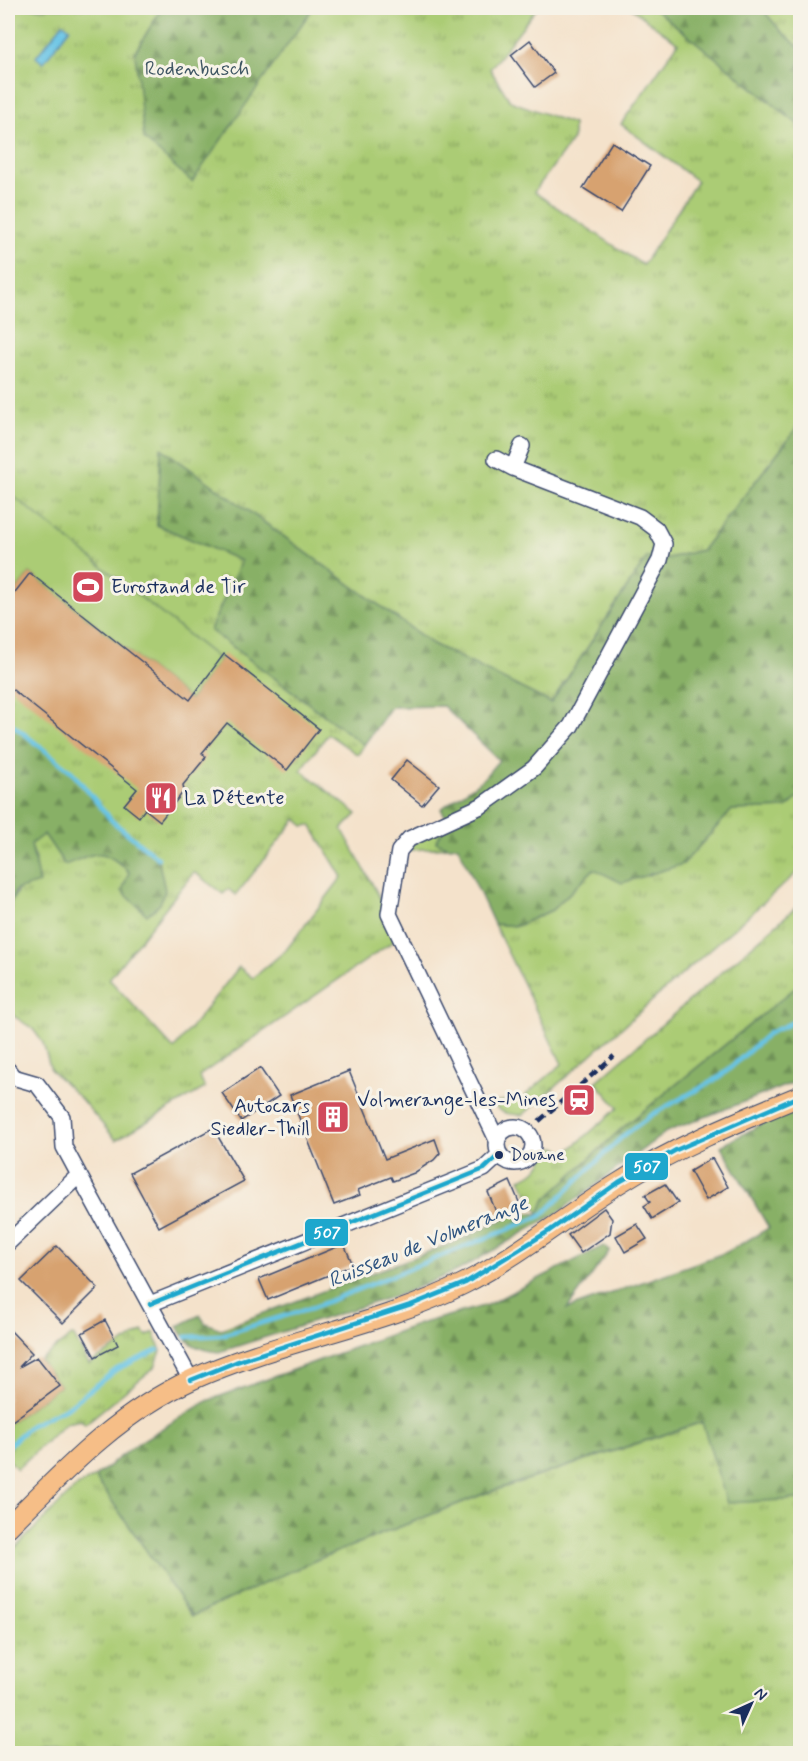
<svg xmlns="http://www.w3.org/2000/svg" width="808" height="1761" viewBox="0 0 808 1761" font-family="Mynerve,sans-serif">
  <defs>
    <pattern id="grass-tufts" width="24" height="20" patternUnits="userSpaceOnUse" patternTransform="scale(1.5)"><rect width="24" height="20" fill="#abcc74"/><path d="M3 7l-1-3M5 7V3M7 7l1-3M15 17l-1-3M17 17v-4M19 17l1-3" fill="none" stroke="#8aa662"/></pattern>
    <pattern id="forest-firs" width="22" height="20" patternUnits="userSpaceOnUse" patternTransform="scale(1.5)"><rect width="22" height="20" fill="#88b066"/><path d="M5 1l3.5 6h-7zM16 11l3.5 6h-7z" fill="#6e9057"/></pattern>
  </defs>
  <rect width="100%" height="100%" fill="#f7f3e8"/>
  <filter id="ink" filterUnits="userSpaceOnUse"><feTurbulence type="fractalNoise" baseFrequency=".0167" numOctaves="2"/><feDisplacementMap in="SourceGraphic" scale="12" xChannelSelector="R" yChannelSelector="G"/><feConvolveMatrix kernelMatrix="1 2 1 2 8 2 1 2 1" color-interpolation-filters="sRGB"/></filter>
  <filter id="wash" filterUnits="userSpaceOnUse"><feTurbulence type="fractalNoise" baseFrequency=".008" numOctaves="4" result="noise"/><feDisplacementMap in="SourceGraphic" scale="24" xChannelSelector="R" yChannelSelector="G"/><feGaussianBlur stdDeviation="1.35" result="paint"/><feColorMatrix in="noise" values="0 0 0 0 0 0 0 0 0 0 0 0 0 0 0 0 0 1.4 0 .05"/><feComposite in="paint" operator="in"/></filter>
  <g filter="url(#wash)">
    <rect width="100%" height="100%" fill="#f4e2cb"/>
    <!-- grass -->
    <path fill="url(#grass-tufts)" stroke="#637e69" stroke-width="1.5" fill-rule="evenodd" d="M 8,8 L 162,8 L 135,52 L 298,29 L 313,8 L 537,8 L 490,69 L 510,101 L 573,124 L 573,139 L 534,192 L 643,265 L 697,181 L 621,124 L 678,43 L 631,8 L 654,8 L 800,126 L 800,424 L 702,550 L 660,560 L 647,557 L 551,703 L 433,644 L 162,449 L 157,525 L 242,561 L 210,630 L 364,745 L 358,755 L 328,734 L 301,770 L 357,814 L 342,829 L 401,936 L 199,1076 L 205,1088 L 116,1140 L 81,1099 L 51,1070 L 43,1043 L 33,1029 L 8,1012 L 8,908 L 36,859 L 30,844 L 44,834 L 65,864 C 99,852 101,846 129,872 L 158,857 L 112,821 L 72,772 L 8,721 ZM 296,819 L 304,826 L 311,825 L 342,877 L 286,950 L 253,978 L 239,967 L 174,1049 L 109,979 L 194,872 L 223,894 L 228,889 L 236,895 Z
      M 761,8 L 800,8 L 800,48 L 781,31 Z
      M 800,796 L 800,870 L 523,1115 C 511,1114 498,1115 494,1102 L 522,1098 L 562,1064 L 494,924 L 517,926 L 552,910 L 594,869 L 683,864 L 732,810 L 786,808 Z
      M 448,821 L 436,841 L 449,847 L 399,851 Z
      M 800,904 L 800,984 L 620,1130 L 544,1201 L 539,1214 L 520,1179 C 536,1174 543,1164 548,1148 L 556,1147 L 566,1153 L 618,1108 L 596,1082 Z
      M 143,1331 L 147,1336 L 154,1332 L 161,1351 L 155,1367 L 85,1424 L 81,1420 L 66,1423 L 17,1469 L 8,1459 L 8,1424 L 60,1386 L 40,1360 L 73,1335 L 89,1364 Z
      M 703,1422 L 727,1502 L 800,1499 L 800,1753 L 8,1754 L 8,1555 L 77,1486 L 95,1477 L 192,1616 L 316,1560 L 484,1494 Z"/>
    <!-- forest -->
    <path fill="url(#forest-firs)" stroke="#527062" stroke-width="1.5" d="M 162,8 L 313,8 L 192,182 L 144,139 L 135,52 Z
      M 654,8 L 761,8 L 781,31 L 800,48 L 800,126 Z
      M 800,424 L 800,796 L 786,808 L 732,810 L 683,864 L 622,883 L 594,869 L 552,910 L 517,926 L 494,924 L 458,846 L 449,847 L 436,842 L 448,821 L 441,809 L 482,780 L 499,760 L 443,706 L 391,707 L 364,745 L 210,630 L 241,561 L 157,525 L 161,448 L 433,644 L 551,703 L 647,557 L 660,560 L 702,550 Z
      M 8,721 L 72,772 L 112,821 L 158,858 L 165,890 L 160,904 L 147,915 L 122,891 L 129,872 C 102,846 98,852 65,865 L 44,834 L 31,844 L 39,883 L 16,890 L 8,908 Z
      M 800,984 L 800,1080 L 666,1132 L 559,1212 L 461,1269 L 404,1293 L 219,1352 C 198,1350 187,1345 178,1326 L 200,1315 L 205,1323 L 221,1329 L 455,1242 L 519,1212 L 539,1214 L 544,1201 L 620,1130 Z
      M 800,1107 L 800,1499 L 727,1503 L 702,1422 L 483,1494 L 316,1560 L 192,1616 L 95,1477 L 138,1443 L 207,1401 L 419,1324 L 487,1305 L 603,1246 L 610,1250 L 567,1309 L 727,1252 L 769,1228 L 721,1146 L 769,1120 Z"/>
    <!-- pitch -->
    <path fill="#abcc74" stroke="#637e69" stroke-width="1.5" d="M 8,492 L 220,660 L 190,700 L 30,573 L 8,601 Z"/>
    <!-- water -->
    <path fill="#68c4e6" stroke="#427aa2" stroke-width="1.5" d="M 63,23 L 70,28 L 43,63 L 36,57 Z"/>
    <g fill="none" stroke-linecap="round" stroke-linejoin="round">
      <!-- stream -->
      <path stroke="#68c4e6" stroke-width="4.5" d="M 8,721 L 72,772 L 112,821 L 158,858
        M 186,1337 L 222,1335 L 314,1307 L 541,1216 L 624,1135 L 653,1114 L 720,1077 L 769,1033 L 800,1019
        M 8,1446 L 31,1425 L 68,1407 L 117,1369 L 158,1350"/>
    </g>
    <g id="blocks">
      <!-- building -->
      <path fill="#d7a26f" d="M 530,40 L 554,73 L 535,87 L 511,55 Z
        M 612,142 L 650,166 L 621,212 L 583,188 Z
        M 30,573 L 190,700 L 224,654 L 319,729 L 287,770 L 227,723 L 202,753 L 206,757 L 183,785 L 184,791 L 160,821 L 145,809 L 139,817 L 124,805 L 137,789 L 8,686 L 8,601 Z
        M 407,760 L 439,785 L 422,805 L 391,780 Z
        M 260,1068 L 279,1096 L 241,1121 L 222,1093 Z
        M 349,1071 L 385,1159 L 435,1139 L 440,1153 L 434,1160 L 414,1173 L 393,1181 L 391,1177 L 358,1190 L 360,1195 L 334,1205 L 290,1095 Z
        M 213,1128 L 244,1181 L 159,1227 L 130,1173 Z
        M 712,1158 L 728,1187 L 706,1200 L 690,1171 Z
        M 510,1181 L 522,1209 L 499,1219 L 488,1192 Z
        M 665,1184 L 678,1203 L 652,1219 L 644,1206 L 650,1202 L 645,1195 Z
        M 604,1208 L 612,1219 L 610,1233 L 581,1253 L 568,1235 Z
        M 637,1224 L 647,1239 L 625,1252 L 616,1236 Z
        M 344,1244 L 353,1265 L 268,1300 L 259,1279 Z
        M 57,1246 L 98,1288 L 63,1323 L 21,1281 Z
        M 105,1320 L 118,1345 L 95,1357 L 82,1333 Z
        M 8,1328 L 32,1353 L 19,1367 L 37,1357 L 60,1386 L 8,1424 Z"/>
    </g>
  </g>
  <g filter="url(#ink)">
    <use href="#blocks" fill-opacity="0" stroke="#3c4a6e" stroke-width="1.5"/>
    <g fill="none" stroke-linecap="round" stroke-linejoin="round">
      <!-- minor casing -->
      <g stroke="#3c4a6e" stroke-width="18">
        <path id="minor" d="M 496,459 L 513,468
          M 8,1070 L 13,1077 L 37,1084 L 62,1117 L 64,1147 L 79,1175
          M497 1145a18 18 0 1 1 36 0a18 18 0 1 1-36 0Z
          M 497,1140 L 389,914 L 399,851 L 409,839 L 481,806 L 534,768 L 571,726 L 660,560 L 664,544 L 656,529 L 640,517 L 513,468 L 522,446
          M 8,1243 L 79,1175 L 191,1380
          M 150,1304 L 484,1169 L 499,1155"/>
      </g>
      <!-- major casing -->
      <g stroke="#3c4a6e" stroke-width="22">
        <path id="major" d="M 8,1527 C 64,1471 118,1413 193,1379 C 279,1340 381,1326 465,1283 C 519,1255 567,1215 619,1183 C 675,1147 739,1121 800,1096"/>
      </g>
      <!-- minor -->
      <use href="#minor" stroke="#fff" stroke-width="15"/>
      <!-- major -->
      <use href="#major" stroke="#f6be87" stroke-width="20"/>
      <!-- rail -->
      <path stroke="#1b2f5e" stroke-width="4.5" stroke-dasharray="9 4.5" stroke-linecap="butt" d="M 539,1121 L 614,1056"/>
      <!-- bus-1 casing -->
      <g stroke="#f7f3e8" stroke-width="9">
        <path id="bus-1" d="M 150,1304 L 484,1169 L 499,1155
          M 191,1380 L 236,1362 L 411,1305 L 465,1283 L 549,1231 L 619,1182 L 676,1150 L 800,1096"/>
      </g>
      <!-- bus-1 -->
      <use href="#bus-1" stroke="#1ea7cd" stroke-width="4.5"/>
    </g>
  </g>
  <!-- icons -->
  <defs>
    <g id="stadium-square" transform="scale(1.725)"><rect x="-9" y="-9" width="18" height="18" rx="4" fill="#d1495b" stroke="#f7f3e8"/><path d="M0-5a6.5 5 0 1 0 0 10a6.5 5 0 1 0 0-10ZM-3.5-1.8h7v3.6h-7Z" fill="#fff"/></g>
    <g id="restaurant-square" transform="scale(1.725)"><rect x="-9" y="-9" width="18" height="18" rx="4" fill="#d1495b" stroke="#f7f3e8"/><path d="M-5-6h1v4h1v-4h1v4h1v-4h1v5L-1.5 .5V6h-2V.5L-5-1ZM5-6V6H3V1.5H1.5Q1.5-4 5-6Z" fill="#fff"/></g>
    <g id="station-square" transform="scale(1.725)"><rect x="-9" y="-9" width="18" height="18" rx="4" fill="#d1495b" stroke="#f7f3e8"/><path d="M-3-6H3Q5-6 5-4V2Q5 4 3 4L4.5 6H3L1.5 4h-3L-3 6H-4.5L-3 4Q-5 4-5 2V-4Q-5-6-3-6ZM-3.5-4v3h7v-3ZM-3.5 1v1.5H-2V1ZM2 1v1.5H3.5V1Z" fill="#fff"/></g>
    <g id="building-square" transform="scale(1.725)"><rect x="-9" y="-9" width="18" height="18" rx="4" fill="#d1495b" stroke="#f7f3e8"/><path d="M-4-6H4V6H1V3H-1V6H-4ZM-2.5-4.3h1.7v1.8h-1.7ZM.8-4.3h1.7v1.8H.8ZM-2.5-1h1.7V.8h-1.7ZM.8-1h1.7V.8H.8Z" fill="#fff"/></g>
  </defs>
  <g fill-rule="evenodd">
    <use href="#stadium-square" x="88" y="587"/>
    <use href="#restaurant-square" x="161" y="798"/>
    <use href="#station-square" x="579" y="1100"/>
    <use href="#building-square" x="333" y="1117"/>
  </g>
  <!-- markers -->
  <circle fill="#1b2f5e" stroke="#f7f3e8" stroke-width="2" cx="499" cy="1155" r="5"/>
  <g text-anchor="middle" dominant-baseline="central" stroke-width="6" stroke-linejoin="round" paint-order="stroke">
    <!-- bus labels -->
    <g font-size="18" fill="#1b2f5e" stroke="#f7f3e8" text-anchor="start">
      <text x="510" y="1155">Douane</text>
    </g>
    <!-- park labels -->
    <g font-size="20" fill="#3f5664" stroke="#f7f3e8">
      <text x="197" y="69">Rodenbusch</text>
    </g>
    <!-- poi labels -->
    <g font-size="20" fill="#1b2f5e" stroke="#f7f3e8" text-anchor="start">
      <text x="111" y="587">Eurostand de Tir</text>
      <text x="184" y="798">La Détente</text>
      <text x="556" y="1100" text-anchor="end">Volmerange-les-Mines</text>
      <text x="310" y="1106" text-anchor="end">Autocars<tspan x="310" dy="23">Siedler-Thill</tspan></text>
    </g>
    <!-- water labels -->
    <g font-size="21" font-style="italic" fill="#2e5480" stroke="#f7f3e8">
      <text transform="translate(428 1242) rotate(-22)">Ruisseau de Volmerange</text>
    </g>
  </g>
  <g stroke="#f7f3e8" stroke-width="2">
    <rect x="624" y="1152" width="45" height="29" rx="6" fill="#1ea7cd"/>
    <rect x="304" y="1218" width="45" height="29" rx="6" fill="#1ea7cd"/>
  </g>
  <g font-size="16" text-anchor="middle" font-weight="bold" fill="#fff">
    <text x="647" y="1172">507</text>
    <text x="327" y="1238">507</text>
  </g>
  <!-- margin -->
  <rect width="808" height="1761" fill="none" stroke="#f7f3e8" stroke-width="30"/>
  <!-- north arrow -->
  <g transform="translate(751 1704) rotate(45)" stroke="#f7f3e8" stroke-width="4.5" paint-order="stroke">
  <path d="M0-4.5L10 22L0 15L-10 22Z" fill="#1b2f5e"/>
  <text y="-9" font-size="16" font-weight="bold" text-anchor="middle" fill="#1b2f5e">N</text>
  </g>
</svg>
